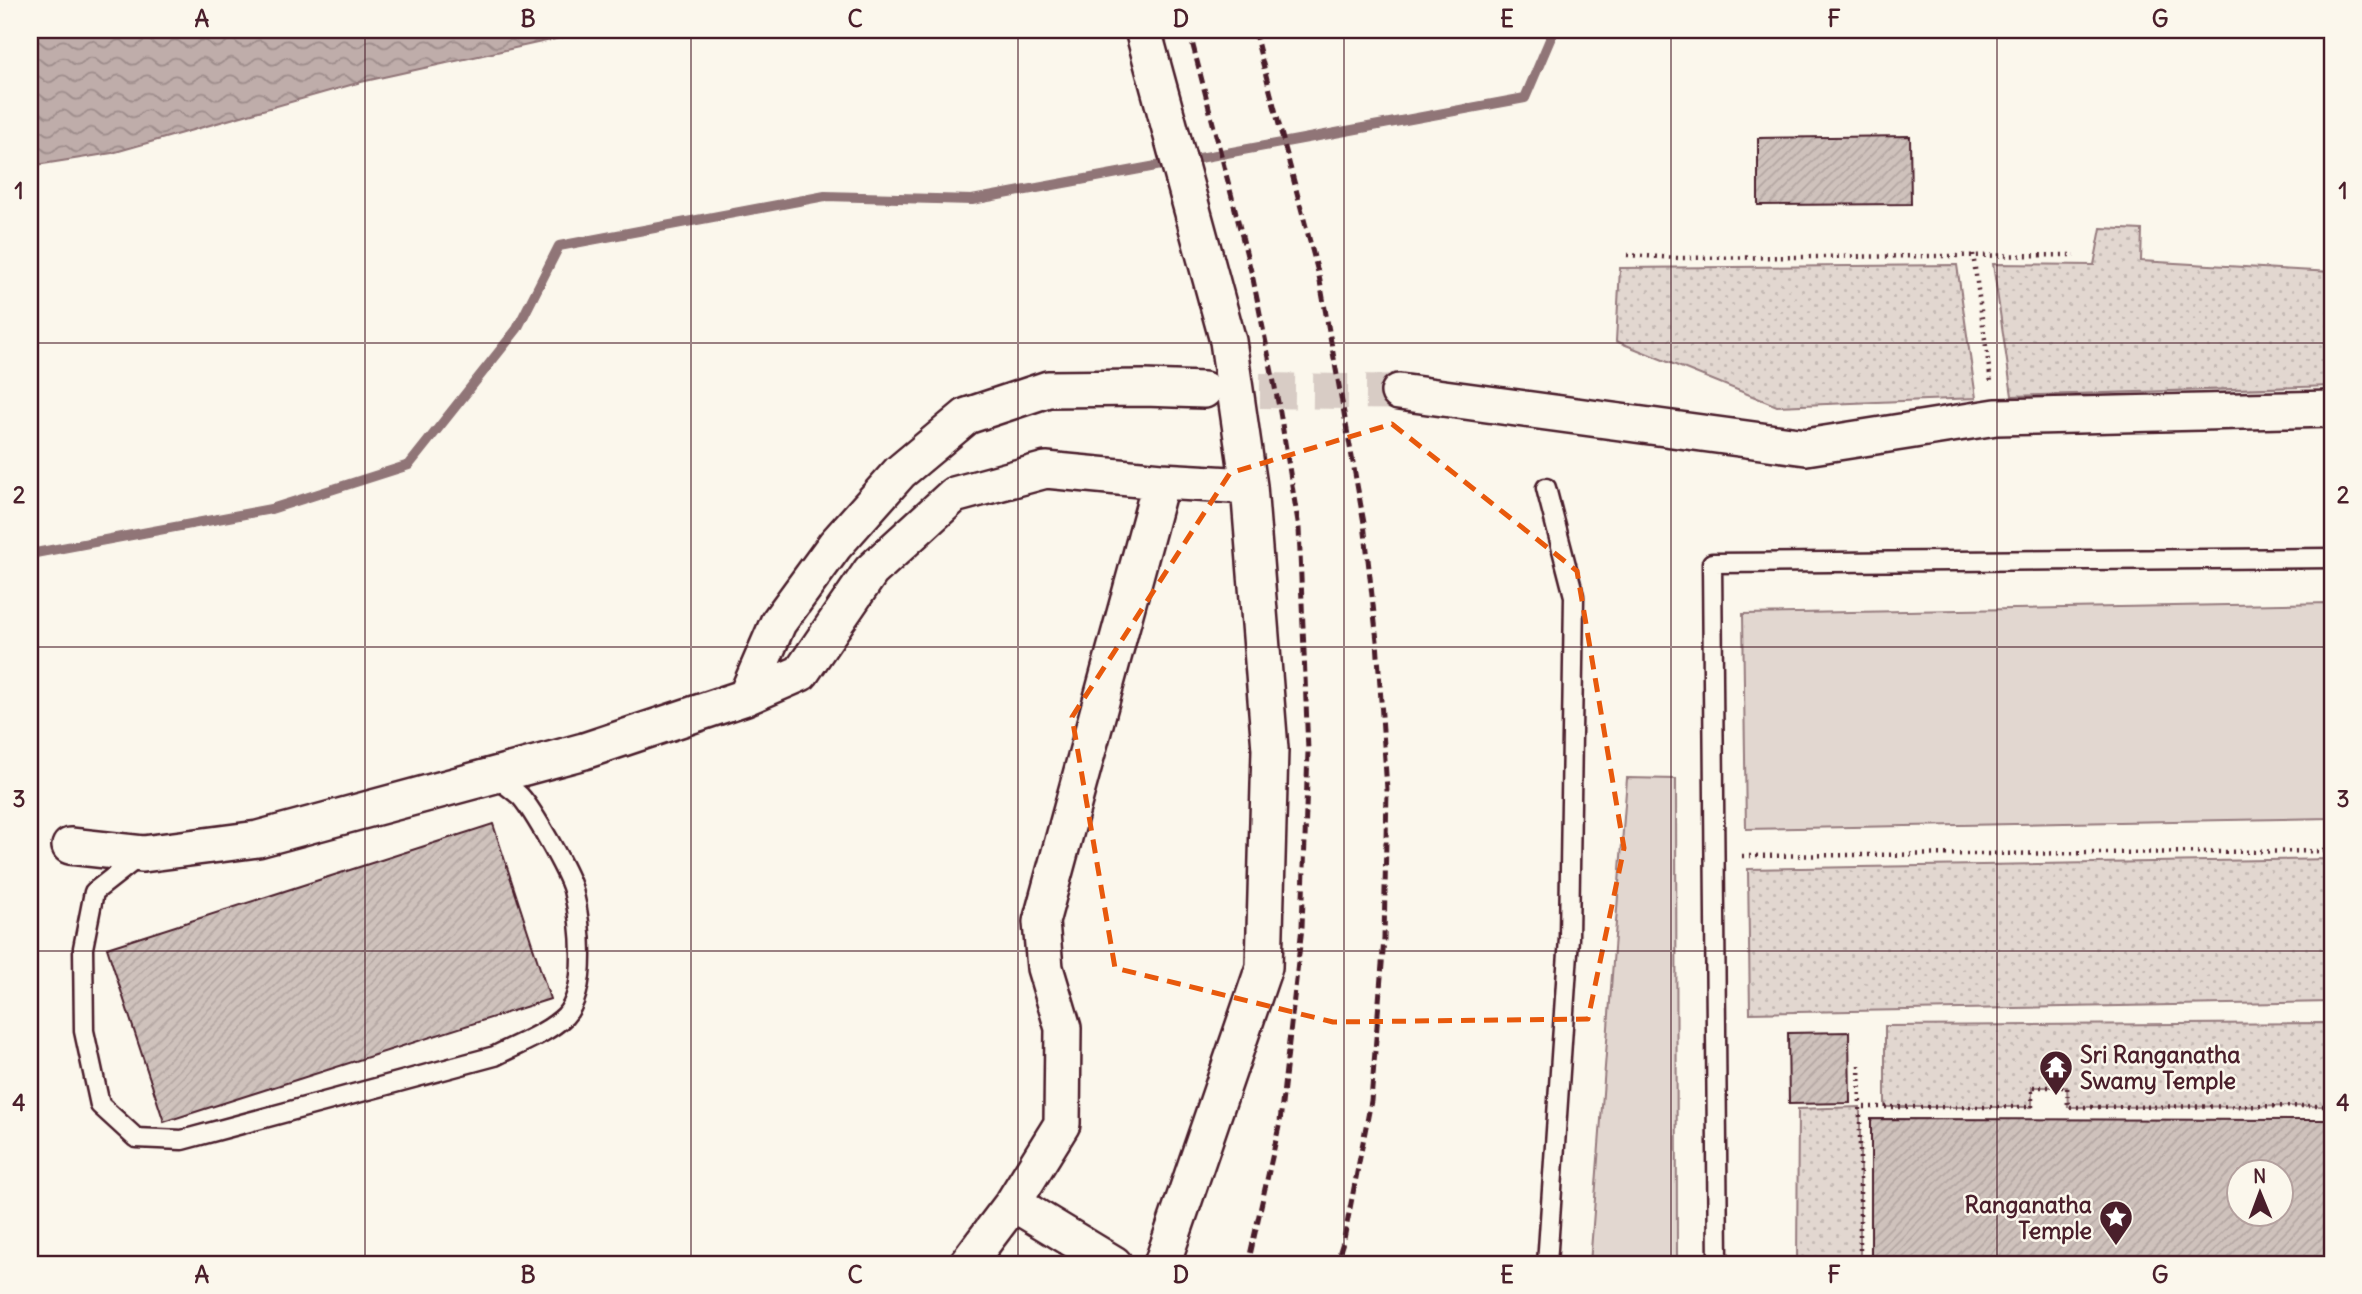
<svg xmlns="http://www.w3.org/2000/svg" width="2362" height="1294" viewBox="0 0 2362 1294" font-family="Delius,sans-serif">
  <defs>
    <pattern id="grass-dots" width="8" height="8" patternUnits="userSpaceOnUse" patternTransform="scale(1.75)"><rect width="8" height="8" fill="#e2d7d0"/><path d="M2 2h.1M6 6h.1" fill="none" stroke="#c3b8b3" stroke-width="1.8" stroke-linecap="round"/></pattern>
    <pattern id="water-waves" width="16" height="10" patternUnits="userSpaceOnUse" patternTransform="scale(1.75)"><rect width="16" height="10" fill="#bfadaa"/><path d="M0 5q4-4 8 0t8 0" fill="none" stroke="#9d8c8b"/></pattern>
    <pattern id="building-hatch" width="6" height="6" patternUnits="userSpaceOnUse" patternTransform="scale(1.75)"><rect width="6" height="6" fill="#cfc2bc"/><path d="M-1 1l2-2M0 6l6-6M5 7l2-2" fill="none" stroke="#b3a6a2"/></pattern>
  </defs>
  <rect width="100%" height="100%" fill="#fbf7ec"/>
  <filter id="ink" filterUnits="userSpaceOnUse"><feTurbulence type="fractalNoise" baseFrequency=".0143" numOctaves="2"/><feDisplacementMap in="SourceGraphic" scale="14" xChannelSelector="R" yChannelSelector="G"/><feConvolveMatrix kernelMatrix="1 2 1 2 8 2 1 2 1" color-interpolation-filters="sRGB"/></filter>
  <g filter="url(#ink)">
    <!-- grass -->
    <path fill="url(#grass-dots)" stroke="#967b7e" stroke-width="2" d="M 2101,228 L 2142,230 L 2141,261 L 2332,272 L 2332,386 L 2012,396 L 1993,264 L 2094,265 Z
      M 1957,265 L 1976,398 L 1777,406 L 1616,341 L 1620,268 Z
      M 2332,859 L 2332,1002 L 1750,1013 L 1748,869 Z
      M 2332,1023 L 2332,1106 L 2068,1107 L 2067,1087 L 2032,1087 L 2032,1107 L 1885,1107 L 1885,1026 Z
      M 1860,1107 L 1860,1264 L 1797,1264 L 1798,1109 Z"/>
    <!-- garden -->
    <path fill="#e2d7d0" stroke="#967b7e" stroke-width="2" d="M 2332,603 L 2332,818 L 1746,829 L 1743,614 Z
      M 1627,778 L 1676,779 L 1677,1264 L 1590,1264 Z"/>
    <!-- water -->
    <path fill="url(#water-waves)" stroke="#907477" stroke-width="2" d="M 30,30 L 596,30 L 361,82 L 112,153 L 30,166 Z"/>
    <g fill="none" stroke-linecap="round" stroke-linejoin="round">
      <!-- stream -->
      <path stroke="#907477" stroke-width="10" d="M 30,554 L 271,509 L 409,465 L 517,329 L 559,246 L 825,196 L 972,200 L 1525,98 L 1554,30"/>
    </g>
    <!-- building -->
    <path fill="url(#building-hatch)" stroke="#4a1f2b" stroke-width="2" fill-rule="evenodd" d="M 1910,136 L 1911,204 L 1758,205 L 1758,138 Z
      M 493,824 L 550,999 L 164,1122 L 107,948 Z
      M 1849,1032 L 1850,1103 L 1789,1104 L 1788,1033 Z
      M 1871,1119 L 2332,1120 L 2332,1264 L 1871,1264 ZM 2240,1172 L 2282,1172 L 2282,1214 L 2240,1214 Z"/>
    <g fill="none" stroke-linecap="round" stroke-linejoin="round">
      <!-- street-tunnel -->
      <path stroke="#d8ccc5" stroke-width="35" stroke-dasharray="35 18" stroke-linecap="butt" d="M 1207,390 L 1399,392"/>
      <!-- lane casing -->
      <g stroke="#4a1f2b" stroke-width="23">
        <path id="lane" d="M 1546,488 L 1574,596 L 1569,938 L 1547,1264
          M 140,856 L 94,892 L 83,948 L 84,1031 L 100,1105 L 136,1138 L 182,1140 L 495,1056 C 516,1045 548,1033 565,1016 C 589,990 581,922 573,890 C 568,872 533,810 520,796 C 512,789 503,783 495,776
          M 1718,1264 L 1712,563 L 2332,558"/>
      </g>
      <!-- street casing -->
      <g stroke="#4a1f2b" stroke-width="40">
        <path id="street" d="M 1143,30 L 1228,341 L 1249,486 L 1270,749 L 1264,967 L 1162,1264
          M 1399,392 L 1806,447 L 1996,417 L 2332,409
          M 746,697 L 778,623 L 835,545 L 900,472 L 967,416 L 1048,389 L 1144,388 L 1204,390
          M 70,846 L 143,854 L 258,839 L 584,751 L 746,697 L 801,673 L 871,571 L 954,495 L 1046,470 L 1161,481 L 1249,486
          M 1013,1203 L 1114,1264
          M 967,1264 L 1013,1203 L 1062,1124 L 1063,1028 L 1045,968 L 1041,922 L 1161,481"/>
      </g>
      <!-- path -->
      <path stroke="#4a1f2b" stroke-width="4.5" stroke-dasharray="2 5" stroke-linecap="butt" d="M 1973,254 L 1991,382
        M 1627,255 L 1678,258 L 2075,255
        M 1742,856 L 2332,851
        M 1859,1065 L 1860,1107
        M 1860,1264 L 1860,1107 L 2032,1107 L 2032,1087 L 2067,1087 L 2068,1107 L 2332,1106"/>
      <!-- lane -->
      <use href="#lane" stroke="#fbf7ec" stroke-width="18"/>
      <!-- street -->
      <use href="#street" stroke="#fbf7ec" stroke-width="35"/>
      <!-- rail -->
      <path stroke="#4a1f2b" stroke-width="5" stroke-dasharray="10 5" stroke-linecap="butt" d="M 1189,30 L 1253,279 L 1280,412 L 1299,528 L 1308,751 L 1302,927 L 1280,1122 L 1248,1264
        M 1254,30 L 1319,276 L 1364,523 L 1377,641 L 1387,790 L 1384,939 L 1371,1101 L 1344,1239 L 1336,1264"/>
    </g>
  </g>
  <!-- marked area -->
  <path fill="none" stroke="#e8590c" stroke-width="5" stroke-dasharray="14 9" stroke-linejoin="round" d="M 1392,424 L 1577,571 L 1624,848 L 1588,1019 L 1333,1022 L 1115,968 L 1072,717 L 1230,473 Z"/>
  <!-- grid -->
  <path fill="none" stroke="#4a1f2b" stroke-width="2" stroke-opacity="0.55" d="M 365,30 L 365,1264M 691,30 L 691,1264M 1018,30 L 1018,1264M 1344,30 L 1344,1264M 1671,30 L 1671,1264M 1997,30 L 1997,1264M 30,343 L 2332,343M 30,647 L 2332,647M 30,951 L 2332,951"/>
  <!-- icons -->
  <defs>
    <g id="temple-pin" transform="scale(1.75)"><path d="M0 17L-7.5 6A9.5 9.5 0 1 1 7.5 6Z" fill="#4a1f2b" stroke="#fbf7ec"/><path d="M0-6L5-2H3V0L6.5 2.5H4V6H1.5V3h-3V6H-4V2.5H-6.5L-3 0V-2H-5Z" fill="#fff"/></g>
    <g id="sight-pin" transform="scale(1.75)"><path d="M0 17L-7.5 6A9.5 9.5 0 1 1 7.5 6Z" fill="#4a1f2b" stroke="#fbf7ec"/><path d="M0-6L1.8-2.2L6-1.7L2.9 1.2L3.7 5.4L0 3.3L-3.7 5.4L-2.9 1.2L-6-1.7L-1.8-2.2Z" fill="#fff"/></g>
  </defs>
  <g fill-rule="evenodd">
    <use href="#temple-pin" x="2056" y="1067"/>
    <use href="#sight-pin" x="2116" y="1217"/>
  </g>
  <g text-anchor="middle" dominant-baseline="central" stroke-width="5" stroke-linejoin="round" paint-order="stroke">
    <!-- poi labels -->
    <g font-size="23" font-weight="bold" fill="#4a1f2b" stroke="#fbf7ec" text-anchor="start">
      <text x="2080" y="1054">Sri Ranganatha<tspan x="2080" dy="26">Swamy Temple</tspan></text>
      <text x="2092" y="1204" text-anchor="end">Ranganatha<tspan x="2092" dy="26">Temple</tspan></text>
    </g>
  </g>
  <!-- margin -->
  <rect width="2362" height="1294" fill="none" stroke="#fbf7ec" stroke-width="77"/>
  <!-- north arrow -->
  <g transform="translate(2260 1193) rotate(359)"><circle r="33" fill="#fbf7ec" stroke="#b4a19f" stroke-width="2"/>
  <path d="M0-5L12 26L0 18L-12 26Z" fill="#4a1f2b"/>
  <text y="-10" font-size="19" font-weight="bold" text-anchor="middle" fill="#4a1f2b">N</text>
  </g>
  <rect x="38" y="38" width="2286" height="1218" fill="none" stroke="#4a1f2b" stroke-width="2.5"/>
  <g font-size="23" text-anchor="middle" font-weight="bold" fill="#4a1f2b">
    <text x="202" y="27">A</text>
    <text x="528" y="27">B</text>
    <text x="855" y="27">C</text>
    <text x="1181" y="27">D</text>
    <text x="1507" y="27">E</text>
    <text x="1834" y="27">F</text>
    <text x="2160" y="27">G</text>
    <text x="19" y="199">1</text>
    <text x="2343" y="199">1</text>
    <text x="19" y="503">2</text>
    <text x="2343" y="503">2</text>
    <text x="19" y="807">3</text>
    <text x="2343" y="807">3</text>
    <text x="19" y="1111">4</text>
    <text x="2343" y="1111">4</text>
    <text x="202" y="1283">A</text>
    <text x="528" y="1283">B</text>
    <text x="855" y="1283">C</text>
    <text x="1181" y="1283">D</text>
    <text x="1507" y="1283">E</text>
    <text x="1834" y="1283">F</text>
    <text x="2160" y="1283">G</text>
  </g>
</svg>
